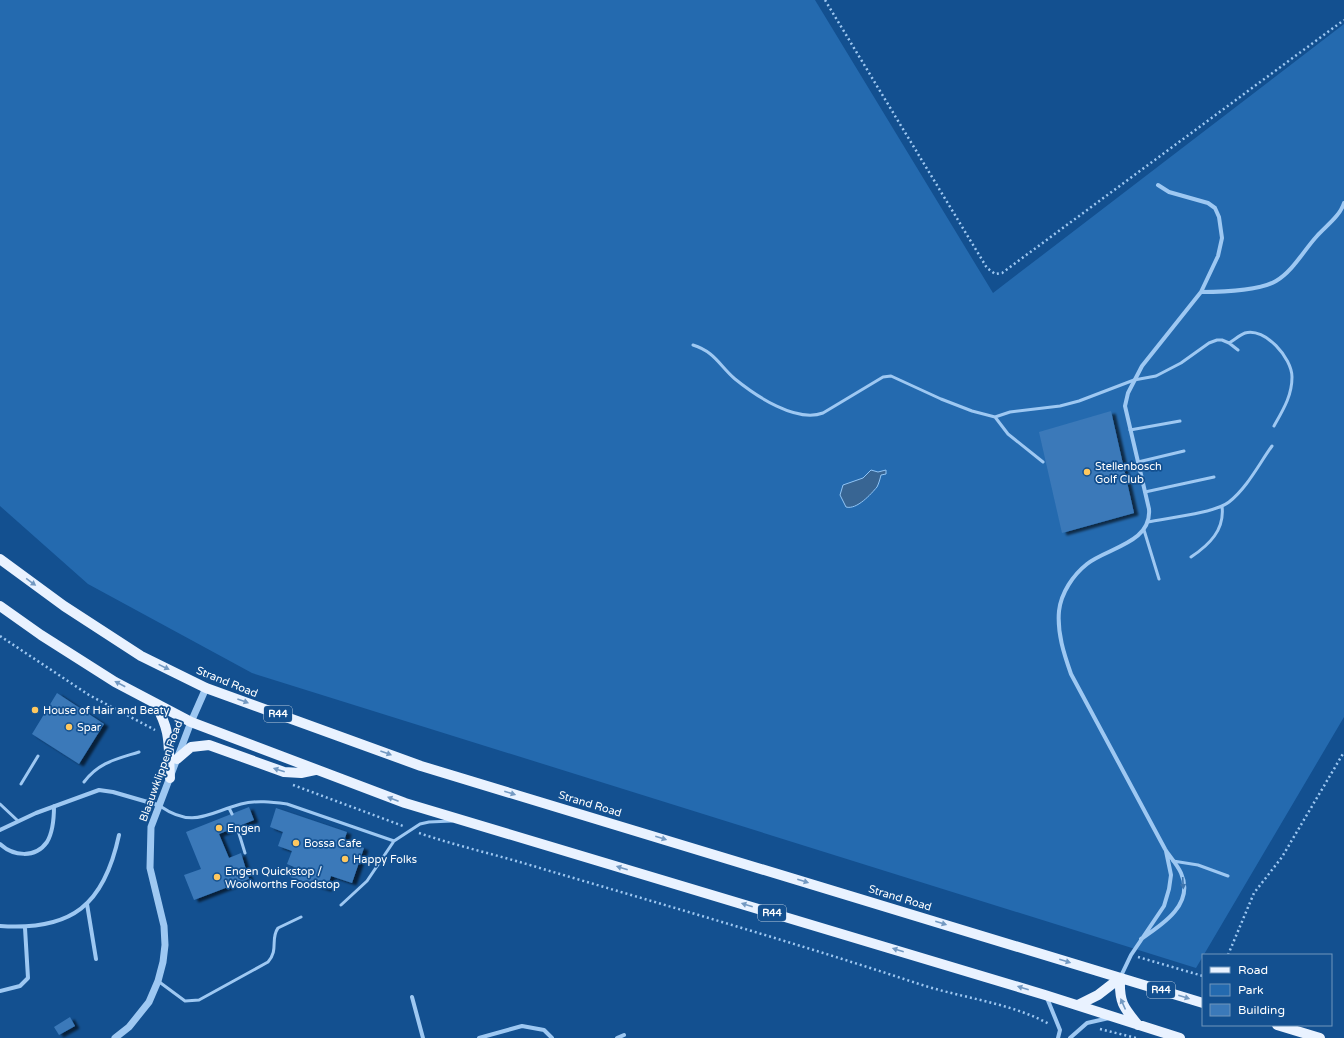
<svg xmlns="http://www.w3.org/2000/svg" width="1344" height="1038" viewBox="0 0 1344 1038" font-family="'Varela Round',sans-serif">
  <defs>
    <filter id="shadow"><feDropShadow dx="4.5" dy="2.5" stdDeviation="1" flood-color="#0009"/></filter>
  </defs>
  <rect width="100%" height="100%" fill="#135090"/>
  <!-- green -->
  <path fill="#246aaf" d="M 0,0 L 815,0 L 993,293 L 1344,24 L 1344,717 L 1196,968 L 252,673 L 88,584 L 0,506 Z"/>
  <!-- water -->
  <path fill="#386593" stroke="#90c4f5" d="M 871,470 L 878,472 L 886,470 L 886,474 L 881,475 C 880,479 879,483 877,487 C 871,494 857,510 846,507 L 840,495 L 843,485 L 863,478 Z"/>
  <!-- building -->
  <path fill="#3b79b9" filter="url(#shadow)" d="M 1111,411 L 1134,513 L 1062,533 L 1039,432 Z
    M 57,693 L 104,724 L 79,764 L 32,734 Z
    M 249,807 L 254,820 L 219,834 L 229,858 L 241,853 L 249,879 L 194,900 L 184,875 L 201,869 L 186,832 Z
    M 276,808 L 347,832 L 344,841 L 364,848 L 352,883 L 331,876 L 327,889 L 290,877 L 294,867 L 287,864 L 292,851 L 278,846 L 283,832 L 270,827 Z
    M 70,1017 L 75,1026 L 59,1035 L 54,1027 Z"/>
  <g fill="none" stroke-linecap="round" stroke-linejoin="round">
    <!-- path -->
    <path stroke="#9ec8f2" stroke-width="2.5" stroke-dasharray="2 3" stroke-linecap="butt" d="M 825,0 L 987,268 L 995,274 L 1002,273 L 1344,20
      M 0,636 L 89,695 L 155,730
      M 293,785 L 403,826
      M 419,833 C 460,847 502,856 543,869 C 668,906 793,942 916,983 C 960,998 1009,1002 1049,1024
      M 1228,955 L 1254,893 L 1282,857 L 1344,752
      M 1138,957 L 1203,976
      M 1100,1029 L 1136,1038"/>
    <!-- service -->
    <path stroke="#9ec8f2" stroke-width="3" d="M 1229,343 C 1234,340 1240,335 1245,333 C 1265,327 1292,358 1292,377 C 1292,396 1283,410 1274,426
      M 693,345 C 715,352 719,365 735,379 C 756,396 796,423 823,413 L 883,377 L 891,376 L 941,399 L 972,411 L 995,417 L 1010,412 L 1060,406 L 1079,401 L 1134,380 L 1156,376 L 1181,363 L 1209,343 L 1217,340 L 1222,340 L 1229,343 L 1238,350
      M 995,417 L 1008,434 L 1043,462
      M 1130,430 L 1180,421
      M 1138,462 L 1184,451
      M 1145,492 L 1214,477
      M 1148,522 C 1168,518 1215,513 1229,502 C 1247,488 1259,464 1272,446
      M 1144,530 L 1159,579
      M 1191,557 C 1209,545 1225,530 1222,506
      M 84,782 C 99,762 117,759 139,752
      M 21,784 L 38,756
      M 0,804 L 17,820
      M 160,806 C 193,829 208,813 241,804 C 256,800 272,802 287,804 L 394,841
      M 229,808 L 232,814
      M 237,827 L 245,853
      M 1173,861 L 1198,865 L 1228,876
      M 341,905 L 367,881 L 394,841 L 420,824 L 429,822 L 452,821
      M 158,981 L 185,1001 L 199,1000 L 268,962 C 279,950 270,939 278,928 L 301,917"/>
    <!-- minor -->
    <path stroke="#9ec8f2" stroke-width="4" d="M 1201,292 C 1220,292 1259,291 1276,281 C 1293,271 1304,250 1317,236 C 1326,226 1340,216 1344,203
      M 0,830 L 36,813 L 99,790 L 113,792 L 158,805
      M 0,844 C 13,856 35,859 47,842 C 53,832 54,818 54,806
      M 87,904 L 96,959
      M 0,926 C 72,931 104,905 119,835
      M 1141,939 C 1162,925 1195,904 1181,873 C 1177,864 1170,857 1165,849 L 1071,674 C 1064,654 1057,633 1059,611 C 1061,593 1073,575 1087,564 C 1107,548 1152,543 1149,509 L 1125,406 L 1128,393 L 1142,366 L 1201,292 L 1218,256 L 1222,238 L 1219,217 L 1215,208 L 1208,203 L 1169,192 L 1158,185
      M 1120,978 L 1131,955 L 1164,906 L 1169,889 L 1171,875 L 1166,851
      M 0,991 L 20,986 L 28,978 L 25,928
      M 412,997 L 423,1038
      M 1047,998 L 1060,1030 L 1058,1038
      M 479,1038 L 522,1026 L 544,1030 L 552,1038
      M 617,1038 L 624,1035
      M 1070,1038 L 1087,1023 L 1109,1018"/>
    <!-- tertiary -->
    <path stroke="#9ec8f2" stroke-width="7" d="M 115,1038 L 129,1027 L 149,1002 L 158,981 L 163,962 L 165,945 L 164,926 L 150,868 L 151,827 L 191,722 L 206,688"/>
    <!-- primary -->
    <path stroke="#e9f2ff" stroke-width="10" d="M 0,559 L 64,606 L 141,656 L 206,688 L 421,766 L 1203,1003
      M 0,606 L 41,635 L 115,682 L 191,722 L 405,803 L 1045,995 L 1180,1038
      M 155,703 C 172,734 168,744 170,778
      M 177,759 L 191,747 L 209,745 L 284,772 L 301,773 L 315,770
      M 1120,978 C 1119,1002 1123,1007 1138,1025
      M 1078,1005 L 1098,995 L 1120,978
      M 1277,1025 L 1320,1038"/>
  </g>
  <!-- one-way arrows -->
  <defs><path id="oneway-solid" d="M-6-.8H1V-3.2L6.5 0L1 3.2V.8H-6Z"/></defs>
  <g fill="#7399c2">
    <use href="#oneway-solid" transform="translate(31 582) rotate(36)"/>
    <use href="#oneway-solid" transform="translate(164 667) rotate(26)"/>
    <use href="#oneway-solid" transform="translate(120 684) rotate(-152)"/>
    <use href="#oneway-solid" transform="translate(243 701) rotate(20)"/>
    <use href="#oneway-solid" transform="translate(386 753) rotate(20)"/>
    <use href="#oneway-solid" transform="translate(279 770) rotate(-163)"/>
    <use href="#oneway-solid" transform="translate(510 793) rotate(17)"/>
    <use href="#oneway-solid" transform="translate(393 799) rotate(-159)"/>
    <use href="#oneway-solid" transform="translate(661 838) rotate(17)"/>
    <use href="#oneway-solid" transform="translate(622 868) rotate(-163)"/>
    <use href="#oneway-solid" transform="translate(803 881) rotate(17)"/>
    <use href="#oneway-solid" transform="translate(747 905) rotate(-163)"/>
    <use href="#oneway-solid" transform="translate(941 923) rotate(17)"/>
    <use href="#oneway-solid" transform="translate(898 950) rotate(-163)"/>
    <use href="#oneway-solid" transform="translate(1065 961) rotate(17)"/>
    <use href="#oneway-solid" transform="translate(1023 988) rotate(-163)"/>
    <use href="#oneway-solid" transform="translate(1184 997) rotate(17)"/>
    <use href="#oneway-solid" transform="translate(1123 1004) rotate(-114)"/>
  </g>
  <use fill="#3d74ad" href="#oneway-solid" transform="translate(1183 883) rotate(87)"/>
  <!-- markers -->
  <g fill="#ffc85f" stroke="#135090" stroke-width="1.5">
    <circle cx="1087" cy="472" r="4"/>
    <circle cx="35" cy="710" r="4"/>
    <circle cx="69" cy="727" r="4"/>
    <circle cx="219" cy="828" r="4"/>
    <circle cx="296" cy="843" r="4"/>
    <circle cx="345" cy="859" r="4"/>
    <circle cx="217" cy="877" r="4"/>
  </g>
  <g text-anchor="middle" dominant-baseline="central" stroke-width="3.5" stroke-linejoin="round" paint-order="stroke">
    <!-- shield labels -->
    <g fill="#135090" stroke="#b8cade" stroke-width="1">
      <rect x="264" y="706" width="28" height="16" rx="3"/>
      <rect x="758" y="905" width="28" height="16" rx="3"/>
      <rect x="1147" y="982" width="28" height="16" rx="3"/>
    </g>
    <g font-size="10" font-weight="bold" fill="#fff">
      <text x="278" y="714">R44</text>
      <text x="772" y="913">R44</text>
      <text x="1161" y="990">R44</text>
    </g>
    <!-- poi labels -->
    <g font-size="11" fill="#fff" stroke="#135090" text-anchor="start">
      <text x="1095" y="466">Stellenbosch<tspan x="1095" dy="13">Golf Club</tspan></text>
      <text x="43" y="710">House of Hair and Beaty</text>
      <text x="77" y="727">Spar</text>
      <text x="227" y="828">Engen</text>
      <text x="304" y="843">Bossa Cafe</text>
      <text x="353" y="859">Happy Folks</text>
      <text x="225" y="871">Engen Quickstop /<tspan x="225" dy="13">Woolworths Foodstop</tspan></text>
    </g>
    <!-- street labels -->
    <g font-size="11" fill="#fff" stroke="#135090">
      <text transform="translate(227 682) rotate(22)">Strand Road</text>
      <text transform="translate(161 771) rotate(-70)">Blaauwklippen Road</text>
      <text transform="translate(590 804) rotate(17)">Strand Road</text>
      <text transform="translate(900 898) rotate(17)">Strand Road</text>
    </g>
  </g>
  <!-- legend -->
  <rect x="1202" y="954" width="130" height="72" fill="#135090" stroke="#7196bc"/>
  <rect x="1210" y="967" width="20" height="6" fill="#e9f2ff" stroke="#7196bc"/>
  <text x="1238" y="974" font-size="12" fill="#ffffff">Road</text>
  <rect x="1210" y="984" width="20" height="12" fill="#246aaf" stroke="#7196bc"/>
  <text x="1238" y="994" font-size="12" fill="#ffffff">Park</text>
  <rect x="1210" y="1004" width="20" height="12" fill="#3b79b9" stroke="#7196bc"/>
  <text x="1238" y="1014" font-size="12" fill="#ffffff">Building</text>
</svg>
